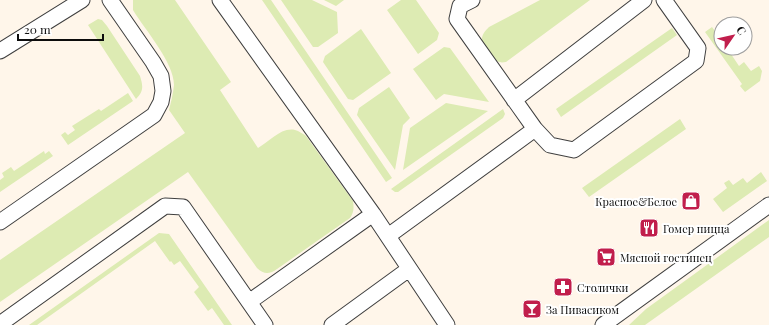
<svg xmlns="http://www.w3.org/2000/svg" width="769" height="325" viewBox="0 0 769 325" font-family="'Playfair Display',serif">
  <rect width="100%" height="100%" fill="#fff6ea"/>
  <!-- green -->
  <path fill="#ddebb3" d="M 133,0 L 175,0 L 231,82 L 220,90 L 258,148 C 269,142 281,127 295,130 C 299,131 303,134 306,136 L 353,201 C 354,208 354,212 350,218 L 277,269 C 270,274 264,275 257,268 L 188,172 L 0,302 L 0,260 L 185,133 L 169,110 C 171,102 173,94 174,85 C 174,62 145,30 133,10 Z
    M 262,0 L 271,0 L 392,178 L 386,182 Z
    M 281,0 L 312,0 L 337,12 L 338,33 L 318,47 L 313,47 Z
    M 324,0 L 344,0 L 336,6 Z
    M 401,0 L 416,0 L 439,33 L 437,40 L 418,54 L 387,10 Z
    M 540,0 L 590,0 L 506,62 C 504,62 502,63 500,62 C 492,61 481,45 482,38 C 483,33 485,31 489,27 Z
    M 98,19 L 102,20 L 107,26 L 140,76 C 143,86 144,91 136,99 L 88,25 Z
    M 712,27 L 721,39 L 721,48 L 727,48 L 739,66 L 744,62 L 751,71 L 759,66 L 762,71 L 760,81 L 745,92 L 740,86 L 742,84 L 705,32 Z
    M 672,28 L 677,35 L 561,117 L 556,109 Z
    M 361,29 L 391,73 L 353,100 L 348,99 L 323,62 L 325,56 Z
    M 444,47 L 450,48 L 489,102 L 444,94 L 436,100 L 413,69 Z
    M 389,87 L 410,118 L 403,125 L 395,170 L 357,115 L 359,108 Z
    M 128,93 L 133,101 L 68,145 L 61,135 L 65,132 L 68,135 L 75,130 L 72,126 L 99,109 L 101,111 Z
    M 446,103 L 488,111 L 403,170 L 410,128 Z
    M 503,109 L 505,114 L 503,118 L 398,192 L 395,192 L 391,189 Z
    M 680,119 L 686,129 L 589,197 L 582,188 Z
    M 44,151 L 45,154 L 49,151 L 53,156 L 0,192 L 0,180 L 4,177 L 2,173 L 11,167 L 14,171 Z
    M 761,172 L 767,181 L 723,212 L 713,199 L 727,188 L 724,183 L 729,180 L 733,185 L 743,178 L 747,183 Z
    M 769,220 L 769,237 L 645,325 L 629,325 L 646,309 Z
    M 159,233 L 169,234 L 232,325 L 224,325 L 212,308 L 208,311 L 194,292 L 199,287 L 180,261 L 174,265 L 171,261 L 170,262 L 155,241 L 37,325 L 29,325 Z"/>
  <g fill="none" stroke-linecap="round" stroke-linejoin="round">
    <!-- lane casing -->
    <g stroke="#3f3f3f" stroke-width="17">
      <path id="lane" d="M 220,0 L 373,214 L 447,325
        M 472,0 L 460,6 L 457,19 L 535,129
        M 0,51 L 82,0
        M 514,100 L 644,0
        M 0,222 L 154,115 L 161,102 L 163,91 L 161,76 L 153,62 L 110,0
        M 388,236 L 535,129 L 550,145 L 574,150 L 696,61 L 698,48 L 664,0
        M 249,302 L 373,214
        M 0,324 L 165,206 L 183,207 L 265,325
        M 332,325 L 409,269
        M 603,325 L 769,205"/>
    </g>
    <!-- lane -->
    <use href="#lane" stroke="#fff" stroke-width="15"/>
  </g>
  <!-- icons -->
  <defs>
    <g id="shop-square" transform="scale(1)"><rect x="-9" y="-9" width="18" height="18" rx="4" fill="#c11e4c" stroke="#fff"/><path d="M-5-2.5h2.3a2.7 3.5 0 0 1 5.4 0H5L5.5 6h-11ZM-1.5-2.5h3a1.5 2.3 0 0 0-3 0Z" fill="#fff"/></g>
    <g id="restaurant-square" transform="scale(1)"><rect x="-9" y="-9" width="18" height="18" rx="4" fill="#c11e4c" stroke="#fff"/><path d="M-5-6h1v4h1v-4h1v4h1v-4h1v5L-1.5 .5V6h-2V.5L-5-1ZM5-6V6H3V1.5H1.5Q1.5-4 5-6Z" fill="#fff"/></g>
    <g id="supermarket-square" transform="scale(1)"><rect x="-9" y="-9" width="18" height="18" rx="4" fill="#c11e4c" stroke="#fff"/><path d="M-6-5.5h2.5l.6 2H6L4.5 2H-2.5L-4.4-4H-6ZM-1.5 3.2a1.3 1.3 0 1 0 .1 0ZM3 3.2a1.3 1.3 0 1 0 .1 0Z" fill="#fff"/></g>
    <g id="pharmacy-square" transform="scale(1)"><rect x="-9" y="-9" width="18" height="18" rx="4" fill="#c11e4c" stroke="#fff"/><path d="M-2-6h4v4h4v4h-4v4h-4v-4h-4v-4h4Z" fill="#fff"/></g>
    <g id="bar-square" transform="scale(1)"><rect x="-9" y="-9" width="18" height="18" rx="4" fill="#c11e4c" stroke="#fff"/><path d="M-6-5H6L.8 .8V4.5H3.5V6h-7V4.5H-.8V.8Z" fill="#fff"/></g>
  </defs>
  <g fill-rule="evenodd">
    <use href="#shop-square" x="691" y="201"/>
    <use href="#restaurant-square" x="649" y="228"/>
    <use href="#supermarket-square" x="606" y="257"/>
    <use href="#pharmacy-square" x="563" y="287"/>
    <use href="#bar-square" x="532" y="309"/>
  </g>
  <g text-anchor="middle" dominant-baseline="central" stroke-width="4" stroke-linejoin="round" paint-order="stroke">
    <!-- poi labels -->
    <g font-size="11" fill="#0c0c0c" stroke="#fff" text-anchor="start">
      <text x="677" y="201" text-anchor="end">Красное&amp;Белое</text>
      <text x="663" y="228">Гомер пицца</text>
      <text x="620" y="257">Мясной гостинец</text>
      <text x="577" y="287">Столички</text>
      <text x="546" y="309">За Пивасиком</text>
    </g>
  </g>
  <!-- north arrow -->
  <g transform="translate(733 36) rotate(56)"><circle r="19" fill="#ffffff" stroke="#9e9e9e"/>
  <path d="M0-3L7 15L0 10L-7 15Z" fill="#c11e4c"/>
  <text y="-6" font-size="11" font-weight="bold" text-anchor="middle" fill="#0c0c0c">С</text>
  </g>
  <!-- scale -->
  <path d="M18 34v6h85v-6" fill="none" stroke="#0c0c0c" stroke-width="2"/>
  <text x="24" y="34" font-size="12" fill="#0c0c0c" stroke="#ffffff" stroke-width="3" paint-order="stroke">20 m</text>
</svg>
